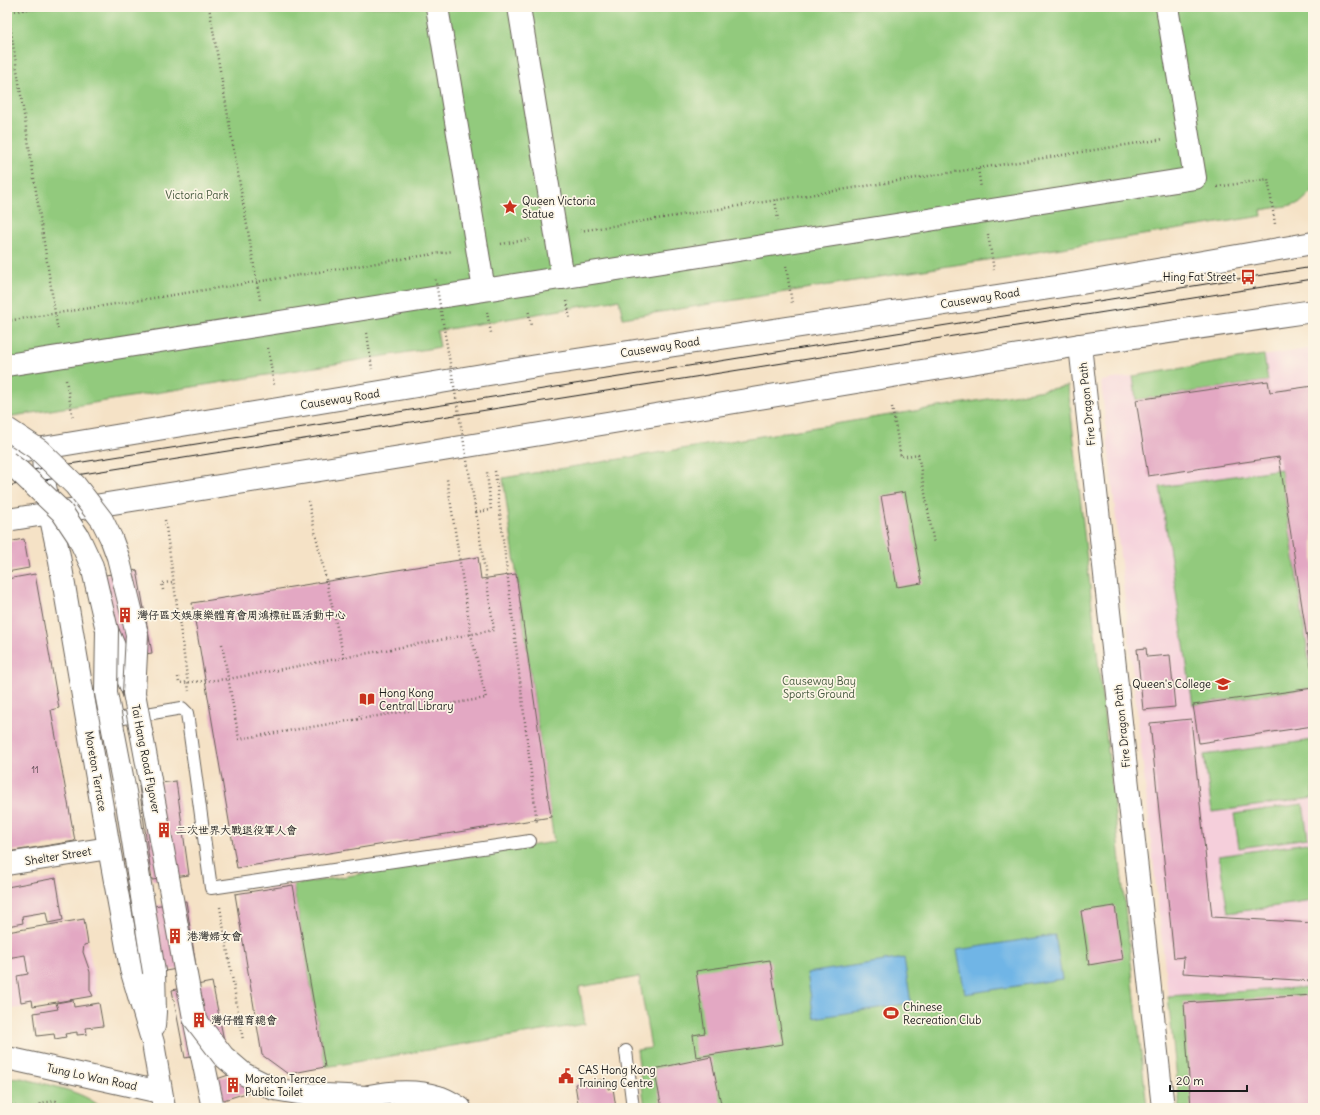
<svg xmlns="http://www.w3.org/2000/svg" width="1320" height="1115" viewBox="0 0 1320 1115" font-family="Delius,'LXGW WenKai TC',sans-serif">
  <rect width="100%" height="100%" fill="#fcf5e5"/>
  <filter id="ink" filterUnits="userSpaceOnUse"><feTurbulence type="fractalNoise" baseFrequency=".025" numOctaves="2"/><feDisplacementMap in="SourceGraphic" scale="8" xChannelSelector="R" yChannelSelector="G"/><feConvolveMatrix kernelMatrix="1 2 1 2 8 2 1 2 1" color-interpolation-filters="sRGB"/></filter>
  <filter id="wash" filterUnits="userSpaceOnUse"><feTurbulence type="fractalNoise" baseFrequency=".012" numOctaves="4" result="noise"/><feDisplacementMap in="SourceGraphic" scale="16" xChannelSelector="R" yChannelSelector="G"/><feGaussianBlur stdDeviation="0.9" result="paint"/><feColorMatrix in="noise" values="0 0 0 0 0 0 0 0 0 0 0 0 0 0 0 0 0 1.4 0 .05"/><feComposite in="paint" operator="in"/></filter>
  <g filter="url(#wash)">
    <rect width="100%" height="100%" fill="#f5e2c6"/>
    <!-- built -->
    <path fill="#f5cfdb" d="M 1313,348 L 1313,987 L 1168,996 L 1101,381 Z
      M 88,944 L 97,995 L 7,1010 L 7,958 Z"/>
    <!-- green -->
    <path fill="#92ca7d" stroke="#57734c" d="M 7,7 L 1313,7 L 1313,191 L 1299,204 L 1261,210 L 1262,216 L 623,318 L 619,300 L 437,331 L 440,347 L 7,417 Z
      M 1264,355 L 1268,381 L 1136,400 L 1133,376 Z
      M 1068,386 L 1147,1108 L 645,1108 L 637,1050 L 651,1048 L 639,977 L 579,987 L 585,1024 L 325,1067 L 293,885 L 554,842 L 503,478 Z
      M 1281,469 L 1313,688 L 1193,705 L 1160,487 Z
      M 1313,740 L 1313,798 L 1212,812 L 1204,755 Z
      M 1303,804 L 1308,838 L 1239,848 L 1234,814 Z
      M 1313,842 L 1313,901 L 1228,913 L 1219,856 Z
      M 1313,987 L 1313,1108 L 1180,1108 L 1168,996 Z
      M 21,1078 C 47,1085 82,1090 102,1108 L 7,1108 L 7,1079 Z"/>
    <!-- water -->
    <path fill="#6fb5e6" stroke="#466881" d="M 1055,935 L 1062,979 L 965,994 L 957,950 Z
      M 904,958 L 911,1003 L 814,1018 L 807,973 Z"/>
    <g id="blocks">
      <!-- building -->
      <path fill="#e3a8c3" d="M 1268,381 L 1270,392 L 1313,386 L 1313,678 L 1279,457 L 1148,476 L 1136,400 Z
        M 905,492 L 922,583 L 897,587 L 881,496 Z
        M 24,539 L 29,568 L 7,572 L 7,542 Z
        M 478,557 L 481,579 L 516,574 L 551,817 L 237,868 L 192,603 Z
        M 137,570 L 152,653 L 114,659 L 99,576 Z
        M 35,574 L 59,708 L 51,710 L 75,841 L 7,852 L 7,579 Z
        M 1146,648 L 1147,657 L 1170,655 L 1175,707 L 1143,710 L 1137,649 Z
        M 1313,688 L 1313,726 L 1199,743 L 1193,705 Z
        M 1191,719 L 1212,917 L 1313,923 L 1313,981 L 1183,973 L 1184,957 L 1174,958 L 1150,723 Z
        M 176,781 L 189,875 L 152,880 L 139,786 Z
        M 56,878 L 63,920 L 48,923 L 46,912 L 22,916 L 23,923 L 8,926 L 7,887 Z
        M 293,885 L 325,1067 L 288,1074 L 262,1055 L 235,894 Z
        M 186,901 L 196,966 L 165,971 L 154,906 Z
        M 1115,906 L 1123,959 L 1089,965 L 1081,911 Z
        M 84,919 L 88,944 L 84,945 L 83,952 L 90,972 L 90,990 L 93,996 L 33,1006 L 32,1000 L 21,1002 L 17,976 L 28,974 L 25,955 L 7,958 L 7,932 Z
        M 770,960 L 783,1044 L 696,1057 L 693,1035 L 705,1033 L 696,971 Z
        M 212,982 L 226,1050 L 185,1058 L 172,990 Z
        M 1313,995 L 1313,1009 L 1312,1009 L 1313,1030 L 1313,1108 L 1191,1108 L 1184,1003 Z
        M 73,1000 L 74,1007 L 99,1003 L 103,1026 L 86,1028 L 87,1034 L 77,1035 L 77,1032 L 65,1034 L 66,1037 L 55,1039 L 54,1034 L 37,1036 L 34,1013 L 58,1009 L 56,1003 Z
        M 711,1057 L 722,1108 L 662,1108 L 654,1069 Z
        M 249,1068 L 256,1090 L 217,1102 L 211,1081 Z
        M 606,1079 L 608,1089 L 613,1088 L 616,1108 L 584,1108 L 583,1102 L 578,1103 L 575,1084 Z"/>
    </g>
  </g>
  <g filter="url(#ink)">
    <use href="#blocks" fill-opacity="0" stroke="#686158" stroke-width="1"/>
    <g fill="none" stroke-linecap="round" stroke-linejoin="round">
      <!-- lane casing -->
      <g stroke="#686158" stroke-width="14">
        <path id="lane" d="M 88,724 L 182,708 L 187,713 L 211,888 L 530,841
          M 626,1051 L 633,1108"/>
      </g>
      <!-- street casing -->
      <g stroke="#686158" stroke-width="24">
        <path id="street" d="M 437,7 L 484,290
          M 519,7 L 563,278
          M 1080,345 L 1163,1108
          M 7,365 L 1195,178 L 1167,7
          M 7,864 L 109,848"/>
      </g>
      <!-- secondary casing -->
      <g stroke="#686158" stroke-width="24">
        <path id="secondary" d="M 43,448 L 44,480 L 50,514 L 59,556 L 109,848 L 131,969 L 153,1043 L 164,1108
          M 7,454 L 537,366 L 1076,284 L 1313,243
          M 7,520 L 413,455 L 1080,345 L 1313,311
          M 107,630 L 134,693
          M 194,1018 L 213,1108
          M 154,1026 L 155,1012 L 154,972
          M 7,1058 L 160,1092
          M 337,1108 C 347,1104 358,1099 369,1096 C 390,1092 417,1090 438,1097 C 446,1099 453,1104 460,1108"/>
      </g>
      <!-- path -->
      <path stroke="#686158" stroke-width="2.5" stroke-dasharray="1 3" stroke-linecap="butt" d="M 209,7 L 260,300
        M 7,12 L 42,7
        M 8,12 L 58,332
        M 978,169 L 981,188
        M 1217,187 L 1268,179 L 1275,224
        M 775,200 L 778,220
        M 580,231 L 1164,139
        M 988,234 L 994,270
        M 501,244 L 532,239
        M 786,266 L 792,303
        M 567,301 L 570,320
        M 528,308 L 531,326
        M 487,312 L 491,333
        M 7,321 L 453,251
        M 367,333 L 372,369
        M 268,348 L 274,385
        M 66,380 L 73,418
        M 892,407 L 901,457 L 918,454 L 934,544
        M 495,471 L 537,823
        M 308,501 L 344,658
        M 476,512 L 491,510 L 487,472
        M 165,520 L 189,691
        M 163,590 L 162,583 L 173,582
        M 222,644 L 239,739 L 486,698 L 471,634 L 447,479
        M 360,715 L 360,719
        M 220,907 L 243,1040
        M 7,1104 L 22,1108
        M 39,1108 L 41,1103 L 56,1101 L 62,1108"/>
      <!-- lane -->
      <use href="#lane" stroke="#fff" stroke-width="12"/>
      <!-- street -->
      <use href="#street" stroke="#fff" stroke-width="22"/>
      <!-- secondary -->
      <use href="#secondary" stroke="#fff" stroke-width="22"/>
      <!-- tram -->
      <path stroke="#1c1c1c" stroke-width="1" d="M 7,474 L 1313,267
        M 7,486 L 1313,279"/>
      <!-- secondary-bridge casing -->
      <g stroke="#686158" stroke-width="24" stroke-linecap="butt">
        <path id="secondary-bridge" d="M 7,429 L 39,450 L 75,485 L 102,520 L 111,538 L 118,557 L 137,634 L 134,693 L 194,1018 L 223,1056 L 244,1074 L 274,1089 L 304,1094 L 368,1097
          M 7,462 L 19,471 L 62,512 L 78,536 L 92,566 L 107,630 L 106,693 L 126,797 L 154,972"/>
      </g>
      <!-- path-bridge -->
      <path stroke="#686158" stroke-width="2.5" stroke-dasharray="1 3" stroke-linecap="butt" d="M 178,677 L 179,683 L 228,679 L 494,630 L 476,512 L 435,277"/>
      <!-- secondary-bridge -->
      <use href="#secondary-bridge" stroke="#fff" stroke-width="22"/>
    </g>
  </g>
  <!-- icons -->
  <defs>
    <g id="sight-bare" transform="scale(1.2)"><path d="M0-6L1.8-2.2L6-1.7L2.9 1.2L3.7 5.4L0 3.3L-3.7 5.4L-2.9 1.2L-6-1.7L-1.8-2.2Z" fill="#c8321e" stroke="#fcf5e5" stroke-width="2.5" paint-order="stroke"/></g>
    <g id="bus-bare" transform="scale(1.2)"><path d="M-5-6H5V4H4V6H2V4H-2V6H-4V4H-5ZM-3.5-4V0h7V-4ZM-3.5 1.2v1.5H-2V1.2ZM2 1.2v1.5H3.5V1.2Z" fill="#c8321e" stroke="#fcf5e5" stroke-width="2.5" paint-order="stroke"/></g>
    <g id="building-bare" transform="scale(1.2)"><path d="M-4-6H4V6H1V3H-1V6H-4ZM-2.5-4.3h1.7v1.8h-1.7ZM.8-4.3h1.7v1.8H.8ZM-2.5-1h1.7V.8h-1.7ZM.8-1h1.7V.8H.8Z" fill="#c8321e" stroke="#fcf5e5" stroke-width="2.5" paint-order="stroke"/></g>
    <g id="school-bare" transform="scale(1.2)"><path d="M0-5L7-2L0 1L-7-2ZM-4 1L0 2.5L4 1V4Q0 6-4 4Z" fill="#c8321e" stroke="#fcf5e5" stroke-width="2.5" paint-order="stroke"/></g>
    <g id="library-bare" transform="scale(1.2)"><path d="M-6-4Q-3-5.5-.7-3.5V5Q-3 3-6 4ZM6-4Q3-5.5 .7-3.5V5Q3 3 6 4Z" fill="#c8321e" stroke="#fcf5e5" stroke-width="2.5" paint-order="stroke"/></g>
    <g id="stadium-bare" transform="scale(1.2)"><path d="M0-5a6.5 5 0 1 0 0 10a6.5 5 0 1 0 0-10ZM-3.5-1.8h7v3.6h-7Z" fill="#c8321e" stroke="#fcf5e5" stroke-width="2.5" paint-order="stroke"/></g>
    <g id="civic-bare" transform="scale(1.2)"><path d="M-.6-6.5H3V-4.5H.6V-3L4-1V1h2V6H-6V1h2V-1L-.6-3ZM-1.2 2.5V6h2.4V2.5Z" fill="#c8321e" stroke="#fcf5e5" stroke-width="2.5" paint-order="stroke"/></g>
  </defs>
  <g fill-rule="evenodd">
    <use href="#sight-bare" x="510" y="207"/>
    <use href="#bus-bare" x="1248" y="277"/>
    <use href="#building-bare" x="125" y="615"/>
    <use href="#school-bare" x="1223" y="684"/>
    <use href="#library-bare" x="367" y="699"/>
    <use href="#building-bare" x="164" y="830"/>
    <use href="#building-bare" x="175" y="936"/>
    <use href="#stadium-bare" x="891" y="1013"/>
    <use href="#building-bare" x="199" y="1020"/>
    <use href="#civic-bare" x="566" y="1076"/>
    <use href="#building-bare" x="233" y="1085"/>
  </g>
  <g text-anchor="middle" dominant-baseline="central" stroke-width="3.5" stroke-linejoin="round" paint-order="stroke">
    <!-- number labels -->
    <g font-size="9" fill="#4e3f46">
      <text x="35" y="769">11</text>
    </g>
    <!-- park labels -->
    <g font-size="11" fill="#45593e" stroke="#fcf5e5">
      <text x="197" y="195">Victoria Park</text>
      <text x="819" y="681">Causeway Bay<tspan x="819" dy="13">Sports Ground</tspan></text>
    </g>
    <!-- poi labels -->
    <g font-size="11" fill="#1c1c1c" stroke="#fcf5e5" text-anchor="start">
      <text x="522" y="201">Queen Victoria<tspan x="522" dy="13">Statue</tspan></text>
      <text x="1236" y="277" text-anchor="end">Hing Fat Street</text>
      <text x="137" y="615">灣仔區文娛康樂體育會周鴻標社區活動中心</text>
      <text x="1211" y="684" text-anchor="end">Queen's College</text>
      <text x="379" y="693">Hong Kong<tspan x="379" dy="13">Central Library</tspan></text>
      <text x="176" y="830">二次世界大戰退役軍人會</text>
      <text x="187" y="936">港灣婦女會</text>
      <text x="903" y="1007">Chinese<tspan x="903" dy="13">Recreation Club</tspan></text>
      <text x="211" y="1020">灣仔體育總會</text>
      <text x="578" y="1070">CAS Hong Kong<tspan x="578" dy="13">Training Centre</tspan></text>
      <text x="245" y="1079">Moreton Terrace<tspan x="245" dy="13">Public Toilet</tspan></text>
    </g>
    <!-- street labels -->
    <g font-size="11" fill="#1c1c1c" stroke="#fcf5e5">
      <text transform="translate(980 298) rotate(-9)">Causeway Road</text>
      <text transform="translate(660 347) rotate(-9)">Causeway Road</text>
      <text transform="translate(340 399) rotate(-9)">Causeway Road</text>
      <text transform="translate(1087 404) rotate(-96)">Fire Dragon Path</text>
      <text transform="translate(1122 726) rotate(-96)">Fire Dragon Path</text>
      <text transform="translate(146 759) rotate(79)">Tai Hang Road Flyover</text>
      <text transform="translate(96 771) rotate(80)">Moreton Terrace</text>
      <text transform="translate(58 856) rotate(-9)">Shelter Street</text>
      <text transform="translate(92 1077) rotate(12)">Tung Lo Wan Road</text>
    </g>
  </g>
  <!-- margin -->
  <rect width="1320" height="1115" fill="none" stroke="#fcf5e5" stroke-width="24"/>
  <!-- scale -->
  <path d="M1170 1085v6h77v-6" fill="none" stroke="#1c1c1c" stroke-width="2"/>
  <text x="1176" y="1085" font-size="12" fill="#1c1c1c" stroke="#fcf5e5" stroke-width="3" paint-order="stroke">20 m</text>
</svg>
